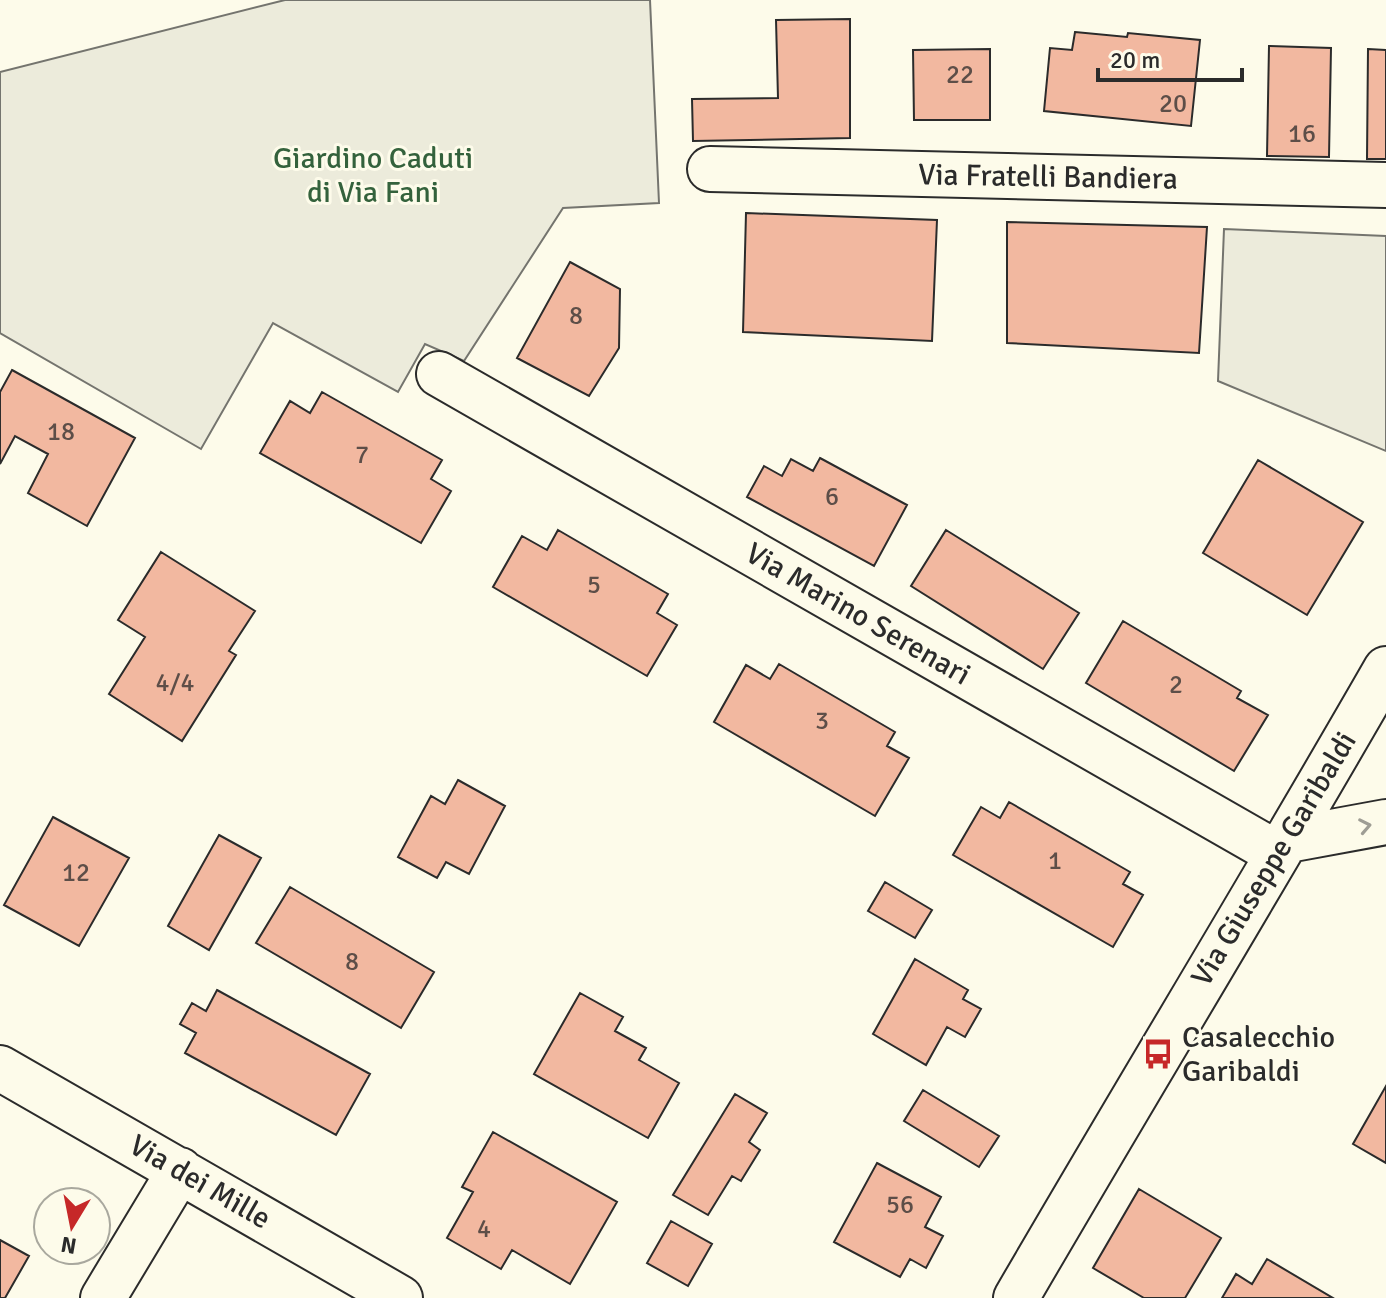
<svg xmlns="http://www.w3.org/2000/svg" width="1386" height="1298" viewBox="0 0 1386 1298" font-family="Signika,sans-serif">
  <rect width="100%" height="100%" fill="#fdfbea"/>
  <!-- green -->
  <path fill="#ecebdb" stroke="#74746e" stroke-width="2" d="M 285,0 L 650,0 L 659,203 L 563,208 L 464,361 L 425,344 L 398,392 L 273,323 L 201,449 L 0,333 L 0,72 Z
    M 1224,229 L 1386,236 L 1386,451 L 1218,381 Z"/>
  <!-- building -->
  <path fill="#f2b8a0" stroke="#2b2b2b" stroke-width="2" d="M 850,19 L 850,138 L 693,141 L 692,99 L 778,98 L 776,20 Z
    M 1075,32 L 1127,37 L 1128,33 L 1200,40 L 1191,126 L 1044,111 L 1050,48 L 1072,50 Z
    M 1269,46 L 1331,48 L 1329,157 L 1267,156 Z
    M 990,49 L 990,120 L 914,120 L 913,50 Z
    M 1368,49 L 1386,50 L 1386,159 L 1367,159 Z
    M 746,213 L 937,220 L 932,341 L 743,332 Z
    M 1007,222 L 1207,227 L 1199,353 L 1007,343 Z
    M 570,262 L 620,289 L 619,348 L 589,396 L 517,358 Z
    M 12,370 L 135,438 L 87,526 L 28,493 L 48,454 L 15,436 L 0,464 L 0,392 Z
    M 322,392 L 442,460 L 431,479 L 451,491 L 421,543 L 260,453 L 290,401 L 310,413 Z
    M 820,458 L 907,505 L 874,566 L 747,497 L 764,466 L 782,476 L 791,459 L 813,471 Z
    M 1258,460 L 1363,522 L 1307,615 L 1203,553 Z
    M 558,530 L 668,594 L 657,613 L 677,625 L 647,676 L 493,587 L 522,536 L 547,550 Z
    M 946,530 L 1079,613 L 1043,669 L 911,586 Z
    M 161,552 L 255,611 L 229,651 L 236,655 L 182,741 L 109,694 L 145,637 L 118,620 Z
    M 1123,621 L 1241,691 L 1237,698 L 1268,715 L 1234,771 L 1086,683 Z
    M 779,664 L 895,732 L 887,746 L 909,758 L 875,816 L 714,722 L 746,665 L 770,679 Z
    M 458,780 L 505,806 L 469,874 L 446,862 L 437,878 L 398,857 L 431,796 L 445,804 Z
    M 1009,802 L 1130,872 L 1123,884 L 1143,895 L 1113,947 L 953,855 L 981,807 L 1000,818 Z
    M 53,817 L 129,858 L 79,946 L 4,905 Z
    M 219,835 L 261,858 L 209,950 L 168,926 Z
    M 885,882 L 932,910 L 915,938 L 868,911 Z
    M 290,887 L 434,972 L 401,1028 L 256,943 Z
    M 915,959 L 968,990 L 963,999 L 981,1009 L 965,1037 L 947,1027 L 926,1065 L 873,1034 Z
    M 217,990 L 370,1074 L 336,1135 L 185,1053 L 196,1033 L 180,1024 L 192,1003 L 206,1011 Z
    M 580,993 L 623,1017 L 615,1031 L 646,1048 L 639,1060 L 679,1083 L 648,1138 L 534,1074 Z
    M 1386,1086 L 1386,1163 L 1353,1144 Z
    M 923,1090 L 999,1136 L 979,1167 L 904,1121 Z
    M 735,1094 L 767,1113 L 749,1142 L 760,1150 L 741,1181 L 732,1176 L 708,1215 L 673,1195 Z
    M 493,1132 L 617,1202 L 570,1284 L 512,1250 L 501,1269 L 447,1238 L 473,1192 L 462,1187 Z
    M 877,1163 L 941,1197 L 925,1227 L 943,1236 L 926,1268 L 910,1259 L 900,1277 L 834,1242 Z
    M 1139,1189 L 1221,1238 L 1185,1298 L 1144,1298 L 1093,1268 Z
    M 671,1221 L 712,1244 L 688,1286 L 647,1263 Z
    M 0,1240 L 29,1256 L 5,1298 L 0,1298 Z
    M 1267,1259 L 1333,1298 L 1222,1298 L 1236,1274 L 1252,1284 Z"/>
  <g fill="none" stroke-linecap="round" stroke-linejoin="round">
    <!-- minor casing -->
    <g stroke="#2b2b2b" stroke-width="48">
      <path id="minor" d="M 710,169 L 1386,185
        M 439,374 L 1278,854
        M 1288,840 L 1386,822
        M 0,1068 L 400,1298
        M 103,1298 L 180,1170
        M 1016,1298 C 1138,1088 1265,880 1386,669"/>
    </g>
    <!-- minor -->
    <use href="#minor" stroke="#fdfbea" stroke-width="44"/>
  </g>
  <!-- one-way arrows -->
  <defs><path id="oneway-chevron" d="M-2-3.5L2.5 0L-2 3.5" fill="none" stroke-width="1.6" stroke-linecap="round" stroke-linejoin="round" transform="scale(2)"/></defs>
  <use stroke="#9e9d94" href="#oneway-chevron" transform="translate(1365 826) rotate(-11)"/>
  <!-- icons -->
  <defs>
    <g id="bus-bare" transform="scale(2.4)"><path d="M-5-6H5V4H4V6H2V4H-2V6H-4V4H-5ZM-3.5-4V0h7V-4ZM-3.5 1.2v1.5H-2V1.2ZM2 1.2v1.5H3.5V1.2Z" fill="#c62828" stroke="#fdfbea" stroke-width="2.5" paint-order="stroke"/></g>
  </defs>
  <g fill-rule="evenodd">
    <use href="#bus-bare" x="1158" y="1054"/>
  </g>
  <g text-anchor="middle" dominant-baseline="central" stroke-width="6" stroke-linejoin="round" paint-order="stroke">
    <!-- number labels -->
    <g font-size="26" fill="#5d4e48">
      <text x="960" y="75">22</text>
      <text x="1173" y="104">20</text>
      <text x="1302" y="134">16</text>
      <text x="576" y="316">8</text>
      <text x="61" y="432">18</text>
      <text x="362" y="455">7</text>
      <text x="832" y="497">6</text>
      <text x="594" y="585">5</text>
      <text x="175" y="683">4/4</text>
      <text x="1176" y="685">2</text>
      <text x="822" y="721">3</text>
      <text x="1055" y="861">1</text>
      <text x="76" y="873">12</text>
      <text x="352" y="962">8</text>
      <text x="900" y="1205">56</text>
      <text x="484" y="1229">4</text>
    </g>
    <!-- park labels -->
    <g font-size="30" fill="#34623c" stroke="#fdfbea">
      <text x="373" y="158">Giardino Caduti<tspan x="373" dy="34">di Via Fani</tspan></text>
    </g>
    <!-- street labels -->
    <g font-size="30" fill="#2b2b2b" stroke="#fdfbea">
      <text transform="translate(1048 177) rotate(1)">Via Fratelli Bandiera</text>
      <text transform="translate(858 614) rotate(30)">Via Marino Serenari</text>
      <text transform="translate(1274 859) rotate(-59)">Via Giuseppe Garibaldi</text>
      <text transform="translate(200 1182) rotate(30)">Via dei Mille</text>
    </g>
    <!-- poi labels -->
    <g font-size="30" fill="#2b2b2b" stroke="#fdfbea" text-anchor="start">
      <text x="1182" y="1037">Casalecchio<tspan x="1182" dy="34">Garibaldi</tspan></text>
    </g>
  </g>
  <!-- north arrow -->
  <g transform="translate(72 1226) rotate(190)"><circle r="38" fill="#fdfbea" stroke="#a9a89e" stroke-width="2"/>
  <path d="M0-6L14 30L0 20L-14 30Z" fill="#c62828"/>
  <text y="-12" font-size="22" font-weight="bold" text-anchor="middle" fill="#2b2b2b">N</text>
  </g>
  <!-- scale -->
  <path d="M1098 68v12h144v-12" fill="none" stroke="#2b2b2b" stroke-width="4"/>
  <text x="1110" y="68" font-size="24" fill="#2b2b2b" stroke="#fdfbea" stroke-width="6" paint-order="stroke">20 m</text>
</svg>
